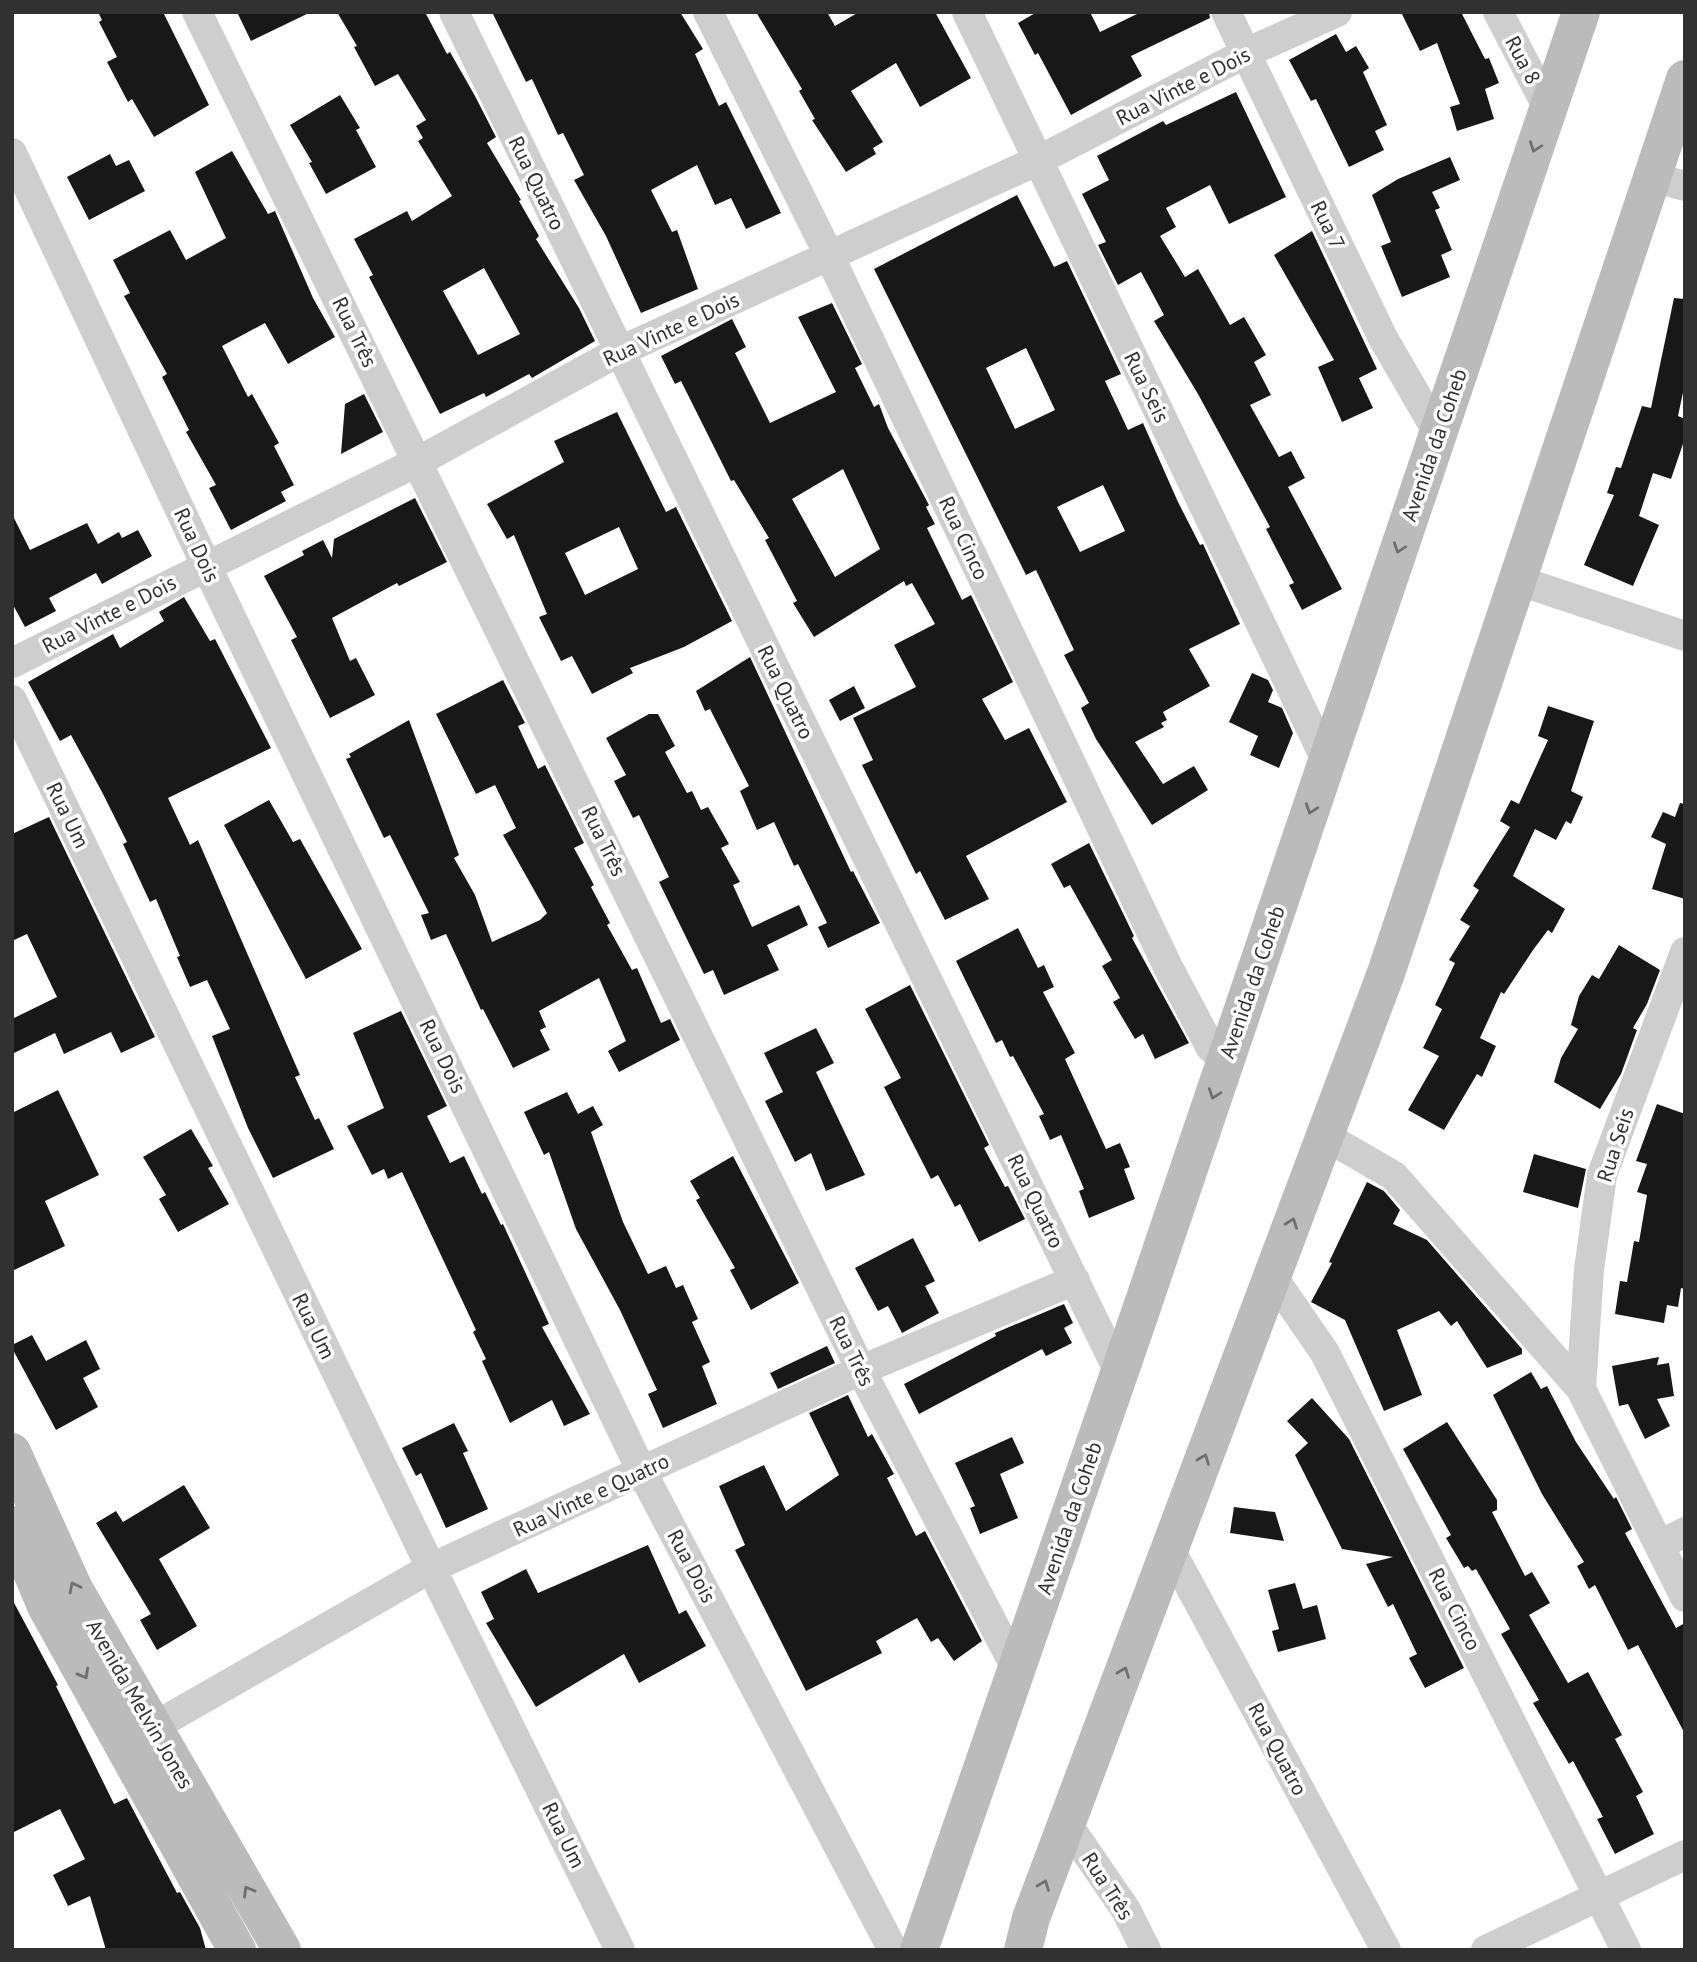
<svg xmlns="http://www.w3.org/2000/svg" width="1697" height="1962" viewBox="0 0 1697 1962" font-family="'PT Sans',sans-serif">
  <rect width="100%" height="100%" fill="#fff"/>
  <!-- building -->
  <path fill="#181818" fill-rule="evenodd" d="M 98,12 L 163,12 L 209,105 L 154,137 L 132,99 L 128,102 L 107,62 L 117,57 L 99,22 L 102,20 Z
    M 237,12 L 311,12 L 251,41 Z
    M 337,12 L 425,12 L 447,54 L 450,52 L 475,96 L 496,137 L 487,143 L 521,200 L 519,201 L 539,236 L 536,239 L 579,308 L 595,341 L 532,378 L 529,374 L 486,397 L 484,393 L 440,414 L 369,277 L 373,275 L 354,239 L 407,211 L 412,221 L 452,196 L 418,141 L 423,138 L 416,126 L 426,120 L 398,74 L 375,86 L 354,47 L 357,46 ZM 484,268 L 520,334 L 478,355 L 443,291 Z
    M 492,12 L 680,12 L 703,49 L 695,54 L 719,106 L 726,102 L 781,213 L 746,229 L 731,198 L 715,205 L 697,165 L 651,190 L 672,232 L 677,230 L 698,289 L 641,313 L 606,236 L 574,180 L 584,175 L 563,133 L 558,135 L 532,79 L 526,82 Z
    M 756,12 L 827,12 L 835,26 L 859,12 L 935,12 L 971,78 L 920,107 L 896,63 L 851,91 L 883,142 L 873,148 L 876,154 L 846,172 L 812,120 L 815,119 L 799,91 L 802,89 Z
    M 1037,12 L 1090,12 L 1100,32 L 1141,12 L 1209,12 L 1210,18 L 1131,56 L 1142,76 L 1071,115 L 1038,53 L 1035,55 L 1018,23 Z
    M 1401,12 L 1461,12 L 1485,59 L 1489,58 L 1499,83 L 1485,89 L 1494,119 L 1457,131 L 1450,107 L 1460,104 L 1437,43 L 1420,51 Z
    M 1336,34 L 1346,52 L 1356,46 L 1369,68 L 1363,72 L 1387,125 L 1375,131 L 1384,150 L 1349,167 L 1316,99 L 1311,101 L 1289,60 Z
    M 1236,92 L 1286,197 L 1229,224 L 1210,185 L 1166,208 L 1176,227 L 1160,236 L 1185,277 L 1198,269 L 1230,325 L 1244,317 L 1266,355 L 1254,362 L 1271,395 L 1250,405 L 1279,457 L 1291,451 L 1305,478 L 1288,487 L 1342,589 L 1302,610 L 1289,585 L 1294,583 L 1266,529 L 1270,527 L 1198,394 L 1154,321 L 1164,315 L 1141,272 L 1118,285 L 1098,245 L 1106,242 L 1082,194 L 1109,180 L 1097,156 L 1163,121 L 1166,125 Z
    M 340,95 L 360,128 L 356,130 L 376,167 L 326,194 L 309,163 L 312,162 L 290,125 Z
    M 232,151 L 268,214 L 275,211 L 313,298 L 335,337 L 288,364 L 265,323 L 222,346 L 248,397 L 252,394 L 279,443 L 274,446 L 294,485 L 281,492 L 286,501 L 231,530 L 209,488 L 216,485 L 186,432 L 189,430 L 162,377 L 167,374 L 124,296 L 130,293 L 113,260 L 170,230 L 186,260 L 226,238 L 195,172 Z
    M 110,154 L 116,166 L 129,160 L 145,191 L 89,220 L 67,177 Z
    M 1450,157 L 1460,180 L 1432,192 L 1440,208 L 1435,210 L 1452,250 L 1441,255 L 1450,277 L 1402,297 L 1381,246 L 1391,242 L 1372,195 L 1398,179 Z
    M 1017,195 L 1054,267 L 1067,261 L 1121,374 L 1105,381 L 1128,430 L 1143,423 L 1178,502 L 1200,545 L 1203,544 L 1240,624 L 1189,649 L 1210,686 L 1163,712 L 1167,720 L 1161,723 L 1164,727 L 1135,742 L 1163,784 L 1194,766 L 1208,790 L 1152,825 L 1096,739 L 1081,708 L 1089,703 L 1064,655 L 1074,650 L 1036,570 L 1026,575 L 874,269 ZM 1026,348 L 1055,410 L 1015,429 L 986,368 ZM 1103,485 L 1125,531 L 1080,552 L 1057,507 Z
    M 1312,231 L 1377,369 L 1359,378 L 1373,408 L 1342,422 L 1318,367 L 1334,360 L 1274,255 Z
    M 1674,298 L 1685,299 L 1685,383 L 1678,416 L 1685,419 L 1685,438 L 1671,479 L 1653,473 L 1639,516 L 1659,525 L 1633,586 L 1584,565 L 1614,495 L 1607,493 L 1616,467 L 1621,468 L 1642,406 L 1651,408 Z
    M 832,303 L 862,364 L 855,368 L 874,407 L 879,404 L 888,428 L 929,505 L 926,507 L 935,524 L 927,528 L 962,600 L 971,595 L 1013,682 L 982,699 L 1005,740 L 1029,728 L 1067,802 L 966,856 L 989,899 L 945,920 L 920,871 L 916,874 L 862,765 L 873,760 L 853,718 L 916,687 L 894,645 L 935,624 L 912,583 L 906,586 L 904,581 L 814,637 L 793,603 L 797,601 L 765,540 L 769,538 L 734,480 L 731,481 L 681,381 L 675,384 L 661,356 L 732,319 L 746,347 L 735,353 L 770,423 L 836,392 L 798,317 ZM 843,469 L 880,549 L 835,577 L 792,499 Z
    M 364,394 L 383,432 L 341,454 L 345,404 Z
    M 617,412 L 666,512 L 676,507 L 732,621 L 684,647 L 630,668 L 633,673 L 592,694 L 572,656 L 561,661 L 539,617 L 547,614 L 514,535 L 507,539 L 487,504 L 564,462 L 554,441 ZM 619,527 L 638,569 L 585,595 L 565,553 Z
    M 415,498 L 447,562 L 399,586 L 397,583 L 332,618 L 350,661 L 356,658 L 375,695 L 330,718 L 291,640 L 297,637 L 264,576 L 304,555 L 302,551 L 323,540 L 332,558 L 334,539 Z
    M 12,514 L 30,550 L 87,523 L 98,544 L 119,532 L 122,538 L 138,530 L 152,556 L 102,584 L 96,573 L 49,598 L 56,611 L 25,627 L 12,603 Z
    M 184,597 L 210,641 L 215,639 L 271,748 L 168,798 L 190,845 L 198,840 L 300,1075 L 295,1077 L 315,1120 L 319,1118 L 334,1149 L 273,1178 L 248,1128 L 212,1036 L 230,1029 L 207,980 L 190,987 L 177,957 L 180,956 L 156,899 L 150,902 L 123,844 L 127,842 L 102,792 L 71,735 L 60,741 L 28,682 L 113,634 L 120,648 L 164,621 L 159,612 Z
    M 750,657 L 851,872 L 853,871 L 880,923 L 828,948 L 818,927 L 827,923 L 798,864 L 794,866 L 774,822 L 757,830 L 740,791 L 749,786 L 710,709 L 705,711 L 696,691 Z
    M 1252,673 L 1268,680 L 1273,690 L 1268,702 L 1282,708 L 1293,733 L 1279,768 L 1250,755 L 1258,736 L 1229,722 Z
    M 503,680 L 525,723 L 518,726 L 538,769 L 545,765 L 584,843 L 574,848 L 594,885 L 591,887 L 610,923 L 607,925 L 632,970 L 637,968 L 661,1023 L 670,1019 L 680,1040 L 619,1072 L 608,1051 L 626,1041 L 599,978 L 539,1011 L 546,1027 L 540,1030 L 550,1050 L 513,1068 L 483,1009 L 481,1010 L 446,934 L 431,940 L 421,915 L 429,913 L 390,835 L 384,838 L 346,759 L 351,757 L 349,754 L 409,720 L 459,855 L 454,858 L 475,895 L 492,942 L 540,920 L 547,913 L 503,835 L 516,828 L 495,785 L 476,794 L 436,714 Z
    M 854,686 L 865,708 L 840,721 L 829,700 Z
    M 1548,706 L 1594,721 L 1571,791 L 1583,797 L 1571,824 L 1566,821 L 1556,840 L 1535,829 L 1513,876 L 1565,909 L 1552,933 L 1548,930 L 1533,950 L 1504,994 L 1501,992 L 1480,1038 L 1496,1046 L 1482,1077 L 1477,1074 L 1444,1130 L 1408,1110 L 1439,1056 L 1423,1048 L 1442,1009 L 1435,1005 L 1455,963 L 1449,960 L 1470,926 L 1460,920 L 1479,890 L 1473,886 L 1510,827 L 1500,821 L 1511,800 L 1519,804 L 1548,740 L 1538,736 Z
    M 649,714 L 658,714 L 675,746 L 665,752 L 687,793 L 692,791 L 701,810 L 708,807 L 729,844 L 721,848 L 740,882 L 733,885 L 752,927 L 799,905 L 808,925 L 767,945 L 779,970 L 724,995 L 713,970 L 704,974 L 659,882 L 669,877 L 639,815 L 633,818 L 614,781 L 626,775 L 606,738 Z
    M 269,800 L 293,842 L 300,839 L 362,949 L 306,979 L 224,825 Z
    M 1680,803 L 1685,804 L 1685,899 L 1652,889 L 1666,844 L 1651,837 L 1663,812 L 1675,817 Z
    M 49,817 L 155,1037 L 121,1053 L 111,1032 L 64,1054 L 55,1033 L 12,1054 L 12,1019 L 57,997 L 27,934 L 12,941 L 12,834 Z
    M 1089,843 L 1134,936 L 1132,938 L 1189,1043 L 1155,1059 L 1143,1034 L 1135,1039 L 1113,1002 L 1120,998 L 1102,966 L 1112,960 L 1070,885 L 1064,888 L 1051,864 Z
    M 1018,928 L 1038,968 L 1044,965 L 1054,987 L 1043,992 L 1075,1053 L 1065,1059 L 1106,1149 L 1120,1143 L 1130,1167 L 1124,1169 L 1135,1199 L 1089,1218 L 1079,1191 L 1084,1189 L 1061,1135 L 1050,1140 L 1039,1116 L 1044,1114 L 1013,1056 L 1010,1057 L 1002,1040 L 996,1043 L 956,961 Z
    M 1619,945 L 1660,970 L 1647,1004 L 1633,1028 L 1637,1030 L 1621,1074 L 1600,1109 L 1554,1082 L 1561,1058 L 1578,1029 L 1571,1025 L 1579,996 L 1592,975 L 1599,979 Z
    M 910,985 L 989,1145 L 984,1148 L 1005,1187 L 1008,1186 L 1025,1219 L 979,1242 L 960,1204 L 955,1207 L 938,1175 L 931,1179 L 884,1087 L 901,1078 L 865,1009 Z
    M 401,1011 L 447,1106 L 427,1116 L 450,1163 L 464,1156 L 482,1194 L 485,1192 L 501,1225 L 503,1224 L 549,1324 L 542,1327 L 590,1414 L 564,1426 L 552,1400 L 510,1423 L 482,1361 L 486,1359 L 473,1332 L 476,1330 L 402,1172 L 388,1179 L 384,1169 L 372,1175 L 347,1126 L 384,1108 L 353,1033 Z
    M 816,1028 L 834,1063 L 816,1072 L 865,1175 L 826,1191 L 811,1153 L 795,1162 L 765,1101 L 783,1092 L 764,1053 Z
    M 58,1090 L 99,1175 L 45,1201 L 65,1246 L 12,1271 L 12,1113 Z
    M 567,1092 L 578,1114 L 593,1106 L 603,1125 L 591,1132 L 623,1222 L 648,1274 L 666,1266 L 676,1288 L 683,1285 L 698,1319 L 692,1322 L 710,1362 L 702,1366 L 717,1404 L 663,1428 L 648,1394 L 657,1390 L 620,1310 L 576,1229 L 549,1152 L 544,1155 L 524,1112 Z
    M 1657,1104 L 1685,1114 L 1685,1289 L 1681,1288 L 1678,1307 L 1667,1305 L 1664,1323 L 1615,1314 L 1620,1281 L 1627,1282 L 1634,1241 L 1639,1242 L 1647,1195 L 1637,1192 L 1647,1164 L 1636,1161 Z
    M 191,1129 L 213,1166 L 208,1168 L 229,1204 L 178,1232 L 159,1199 L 166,1195 L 143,1157 Z
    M 1534,1154 L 1586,1169 L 1578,1208 L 1523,1192 Z
    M 733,1156 L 799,1283 L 751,1310 L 730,1270 L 735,1268 L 696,1200 L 700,1198 L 690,1181 Z
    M 1367,1182 L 1384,1191 L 1400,1210 L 1393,1224 L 1427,1240 L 1522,1349 L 1522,1354 L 1487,1368 L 1457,1321 L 1451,1326 L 1439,1311 L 1397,1330 L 1422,1395 L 1384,1411 L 1345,1320 L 1311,1302 L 1332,1263 L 1329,1262 Z
    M 913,1238 L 935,1281 L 925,1286 L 939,1313 L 902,1333 L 888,1306 L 878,1311 L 855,1268 Z
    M 1064,1304 L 1073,1323 L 1064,1328 L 1072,1343 L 1046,1356 L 1042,1349 L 919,1414 L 904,1384 L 996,1336 L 995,1333 Z
    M 32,1335 L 46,1361 L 86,1340 L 100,1369 L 83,1378 L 98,1407 L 56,1430 L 12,1348 L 12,1345 Z
    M 827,1346 L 835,1363 L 778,1389 L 770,1373 Z
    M 1659,1357 L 1657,1365 L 1669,1363 L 1674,1396 L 1657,1399 L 1670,1426 L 1645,1439 L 1628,1404 L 1619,1406 L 1612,1366 Z
    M 1531,1372 L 1541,1389 L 1547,1386 L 1576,1442 L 1614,1499 L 1616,1497 L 1632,1529 L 1625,1533 L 1676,1628 L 1685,1623 L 1685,1734 L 1638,1645 L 1628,1650 L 1595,1585 L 1589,1589 L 1577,1566 L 1584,1562 L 1542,1494 L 1493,1395 Z
    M 848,1395 L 868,1437 L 872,1434 L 894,1474 L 887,1478 L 916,1536 L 925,1531 L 982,1641 L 954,1661 L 938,1638 L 931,1642 L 917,1618 L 876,1641 L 882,1653 L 806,1691 L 735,1550 L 745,1545 L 719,1486 L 764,1465 L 786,1511 L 839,1475 L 809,1413 Z
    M 1312,1398 L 1349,1439 L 1464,1668 L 1425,1688 L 1409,1658 L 1417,1654 L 1393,1604 L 1388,1607 L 1366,1564 L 1393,1557 L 1342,1549 L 1295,1455 L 1308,1443 L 1287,1421 Z
    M 1447,1422 L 1497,1500 L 1497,1510 L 1492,1512 L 1525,1576 L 1532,1572 L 1550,1603 L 1529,1615 L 1568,1683 L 1588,1672 L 1622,1735 L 1615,1739 L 1643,1792 L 1636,1796 L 1654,1834 L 1615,1854 L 1597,1819 L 1603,1817 L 1573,1761 L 1569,1764 L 1533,1703 L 1539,1700 L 1501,1634 L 1510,1629 L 1476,1569 L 1472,1571 L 1468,1566 L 1464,1568 L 1446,1538 L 1451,1535 L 1403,1449 Z
    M 454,1423 L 468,1451 L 463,1453 L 488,1509 L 446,1528 L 421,1473 L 416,1476 L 402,1448 Z
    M 1012,1437 L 1024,1463 L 1000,1474 L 1018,1518 L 980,1534 L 970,1508 L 975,1506 L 955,1463 Z
    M 184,1485 L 210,1528 L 159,1559 L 197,1626 L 157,1650 L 140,1620 L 151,1614 L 96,1523 L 116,1511 L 123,1522 Z
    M 1234,1507 L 1275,1512 L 1284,1541 L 1230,1533 Z
    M 648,1545 L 679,1614 L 686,1610 L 706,1646 L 639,1683 L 624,1654 L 536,1707 L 486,1623 L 494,1619 L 481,1592 L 526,1569 L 538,1593 Z
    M 1295,1583 L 1303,1609 L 1317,1605 L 1326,1639 L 1278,1652 L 1272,1631 L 1279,1629 L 1268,1590 Z
    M 12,1599 L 58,1685 L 56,1686 L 114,1804 L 127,1798 L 177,1893 L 180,1892 L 200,1928 L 206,1950 L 106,1950 L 90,1896 L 68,1906 L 53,1875 L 85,1859 L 60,1809 L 12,1833 Z"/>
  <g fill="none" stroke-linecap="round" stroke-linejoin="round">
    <!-- street -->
    <path stroke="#cecece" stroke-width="30" d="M 197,12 L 861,1370 L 1016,1668
      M 454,12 L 1119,1372
      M 708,12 L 829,255 L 1168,967 L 1211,1048 L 1226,1059
      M 967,12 L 1327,762
      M 1226,12 L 1383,338 L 1438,433
      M 1498,12 L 1548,108
      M 12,153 L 206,565 L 642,1472 L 893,1950
      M 1652,177 L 1685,186
      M 1517,580 L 1685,636
      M 12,663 L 419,461 L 618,352 L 1039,160 L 1246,53 L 1337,12
      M 12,700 L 431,1568 L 620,1950
      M 1325,1136 L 1394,1176 L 1581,1389 L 1685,1597
      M 1272,1276 L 1325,1353 L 1626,1950
      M 1581,1389 L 1589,1270 L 1602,1175 L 1685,952
      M 1660,1545 L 1685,1532
      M 1170,1549 L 1386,1950
      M 136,1737 L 431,1568 L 861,1370 L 1075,1280
      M 1067,1824 L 1126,1910 L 1146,1950
      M 1486,1950 L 1685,1855"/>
    <!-- secondary -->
    <path stroke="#bbb" stroke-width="38" d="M 12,1452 L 74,1589 L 282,1950
      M 12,1525 L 46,1606 L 237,1950
      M 919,1950 L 1138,1319 L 1581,12
      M 1023,1950 L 1031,1918 L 1386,973 L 1685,79"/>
  </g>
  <!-- one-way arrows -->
  <defs><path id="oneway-chevron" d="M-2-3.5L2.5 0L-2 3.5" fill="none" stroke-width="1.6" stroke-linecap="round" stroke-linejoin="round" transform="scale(1.75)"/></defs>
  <g stroke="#6f6f6f">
    <use href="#oneway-chevron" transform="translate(1535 147) rotate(109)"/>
    <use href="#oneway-chevron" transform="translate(1399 548) rotate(109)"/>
    <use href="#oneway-chevron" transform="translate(1311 809) rotate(109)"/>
    <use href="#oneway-chevron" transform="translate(1214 1094) rotate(109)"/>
    <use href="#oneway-chevron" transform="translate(1292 1223) rotate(-70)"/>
    <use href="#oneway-chevron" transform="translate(1204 1459) rotate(-69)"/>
    <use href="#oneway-chevron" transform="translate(74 1587) rotate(-117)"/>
    <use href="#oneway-chevron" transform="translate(1124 1672) rotate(-69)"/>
    <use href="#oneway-chevron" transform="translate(84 1674) rotate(61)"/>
    <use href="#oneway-chevron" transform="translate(1044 1885) rotate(-69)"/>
    <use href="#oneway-chevron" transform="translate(248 1891) rotate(-120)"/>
  </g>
  <g text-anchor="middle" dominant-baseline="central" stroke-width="7" stroke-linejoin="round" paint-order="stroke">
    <!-- street labels -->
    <g font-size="21" fill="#313131" stroke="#fff">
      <text transform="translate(1523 60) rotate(62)">Rua 8</text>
      <text transform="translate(1183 86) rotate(-27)">Rua Vinte e Dois</text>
      <text transform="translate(537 183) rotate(64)">Rua Quatro</text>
      <text transform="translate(1328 225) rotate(64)">Rua 7</text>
      <text transform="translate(671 329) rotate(-25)">Rua Vinte e Dois</text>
      <text transform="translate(355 332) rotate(64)">Rua Três</text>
      <text transform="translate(1147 387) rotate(64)">Rua Seis</text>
      <text transform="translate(1434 445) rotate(-71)">Avenida da Coheb</text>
      <text transform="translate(964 538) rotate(65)">Rua Cinco</text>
      <text transform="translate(197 545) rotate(65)">Rua Dois</text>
      <text transform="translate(109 614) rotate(-27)">Rua Vinte e Dois</text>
      <text transform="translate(786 692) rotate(64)">Rua Quatro</text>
      <text transform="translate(68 815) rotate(64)">Rua Um</text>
      <text transform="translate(604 841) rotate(64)">Rua Três</text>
      <text transform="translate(1252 982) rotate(-71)">Avenida da Coheb</text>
      <text transform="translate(443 1056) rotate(64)">Rua Dois</text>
      <text transform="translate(1615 1145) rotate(-72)">Rua Seis</text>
      <text transform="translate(1036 1201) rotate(64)">Rua Quatro</text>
      <text transform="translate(314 1326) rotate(64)">Rua Um</text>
      <text transform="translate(852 1351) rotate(64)">Rua Três</text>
      <text transform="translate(591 1495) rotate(-25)">Rua Vinte e Quatro</text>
      <text transform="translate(1069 1518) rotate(-71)">Avenida da Coheb</text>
      <text transform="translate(692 1566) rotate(62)">Rua Dois</text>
      <text transform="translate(1455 1609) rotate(63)">Rua Cinco</text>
      <text transform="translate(140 1704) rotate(60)">Avenida Melvin Jones</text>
      <text transform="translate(1278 1749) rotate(62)">Rua Quatro</text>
      <text transform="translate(564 1835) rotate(64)">Rua Um</text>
      <text transform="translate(1108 1886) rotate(57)">Rua Três</text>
    </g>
  </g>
  <!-- border -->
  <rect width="1697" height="1962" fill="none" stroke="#313131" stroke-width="28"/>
</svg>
